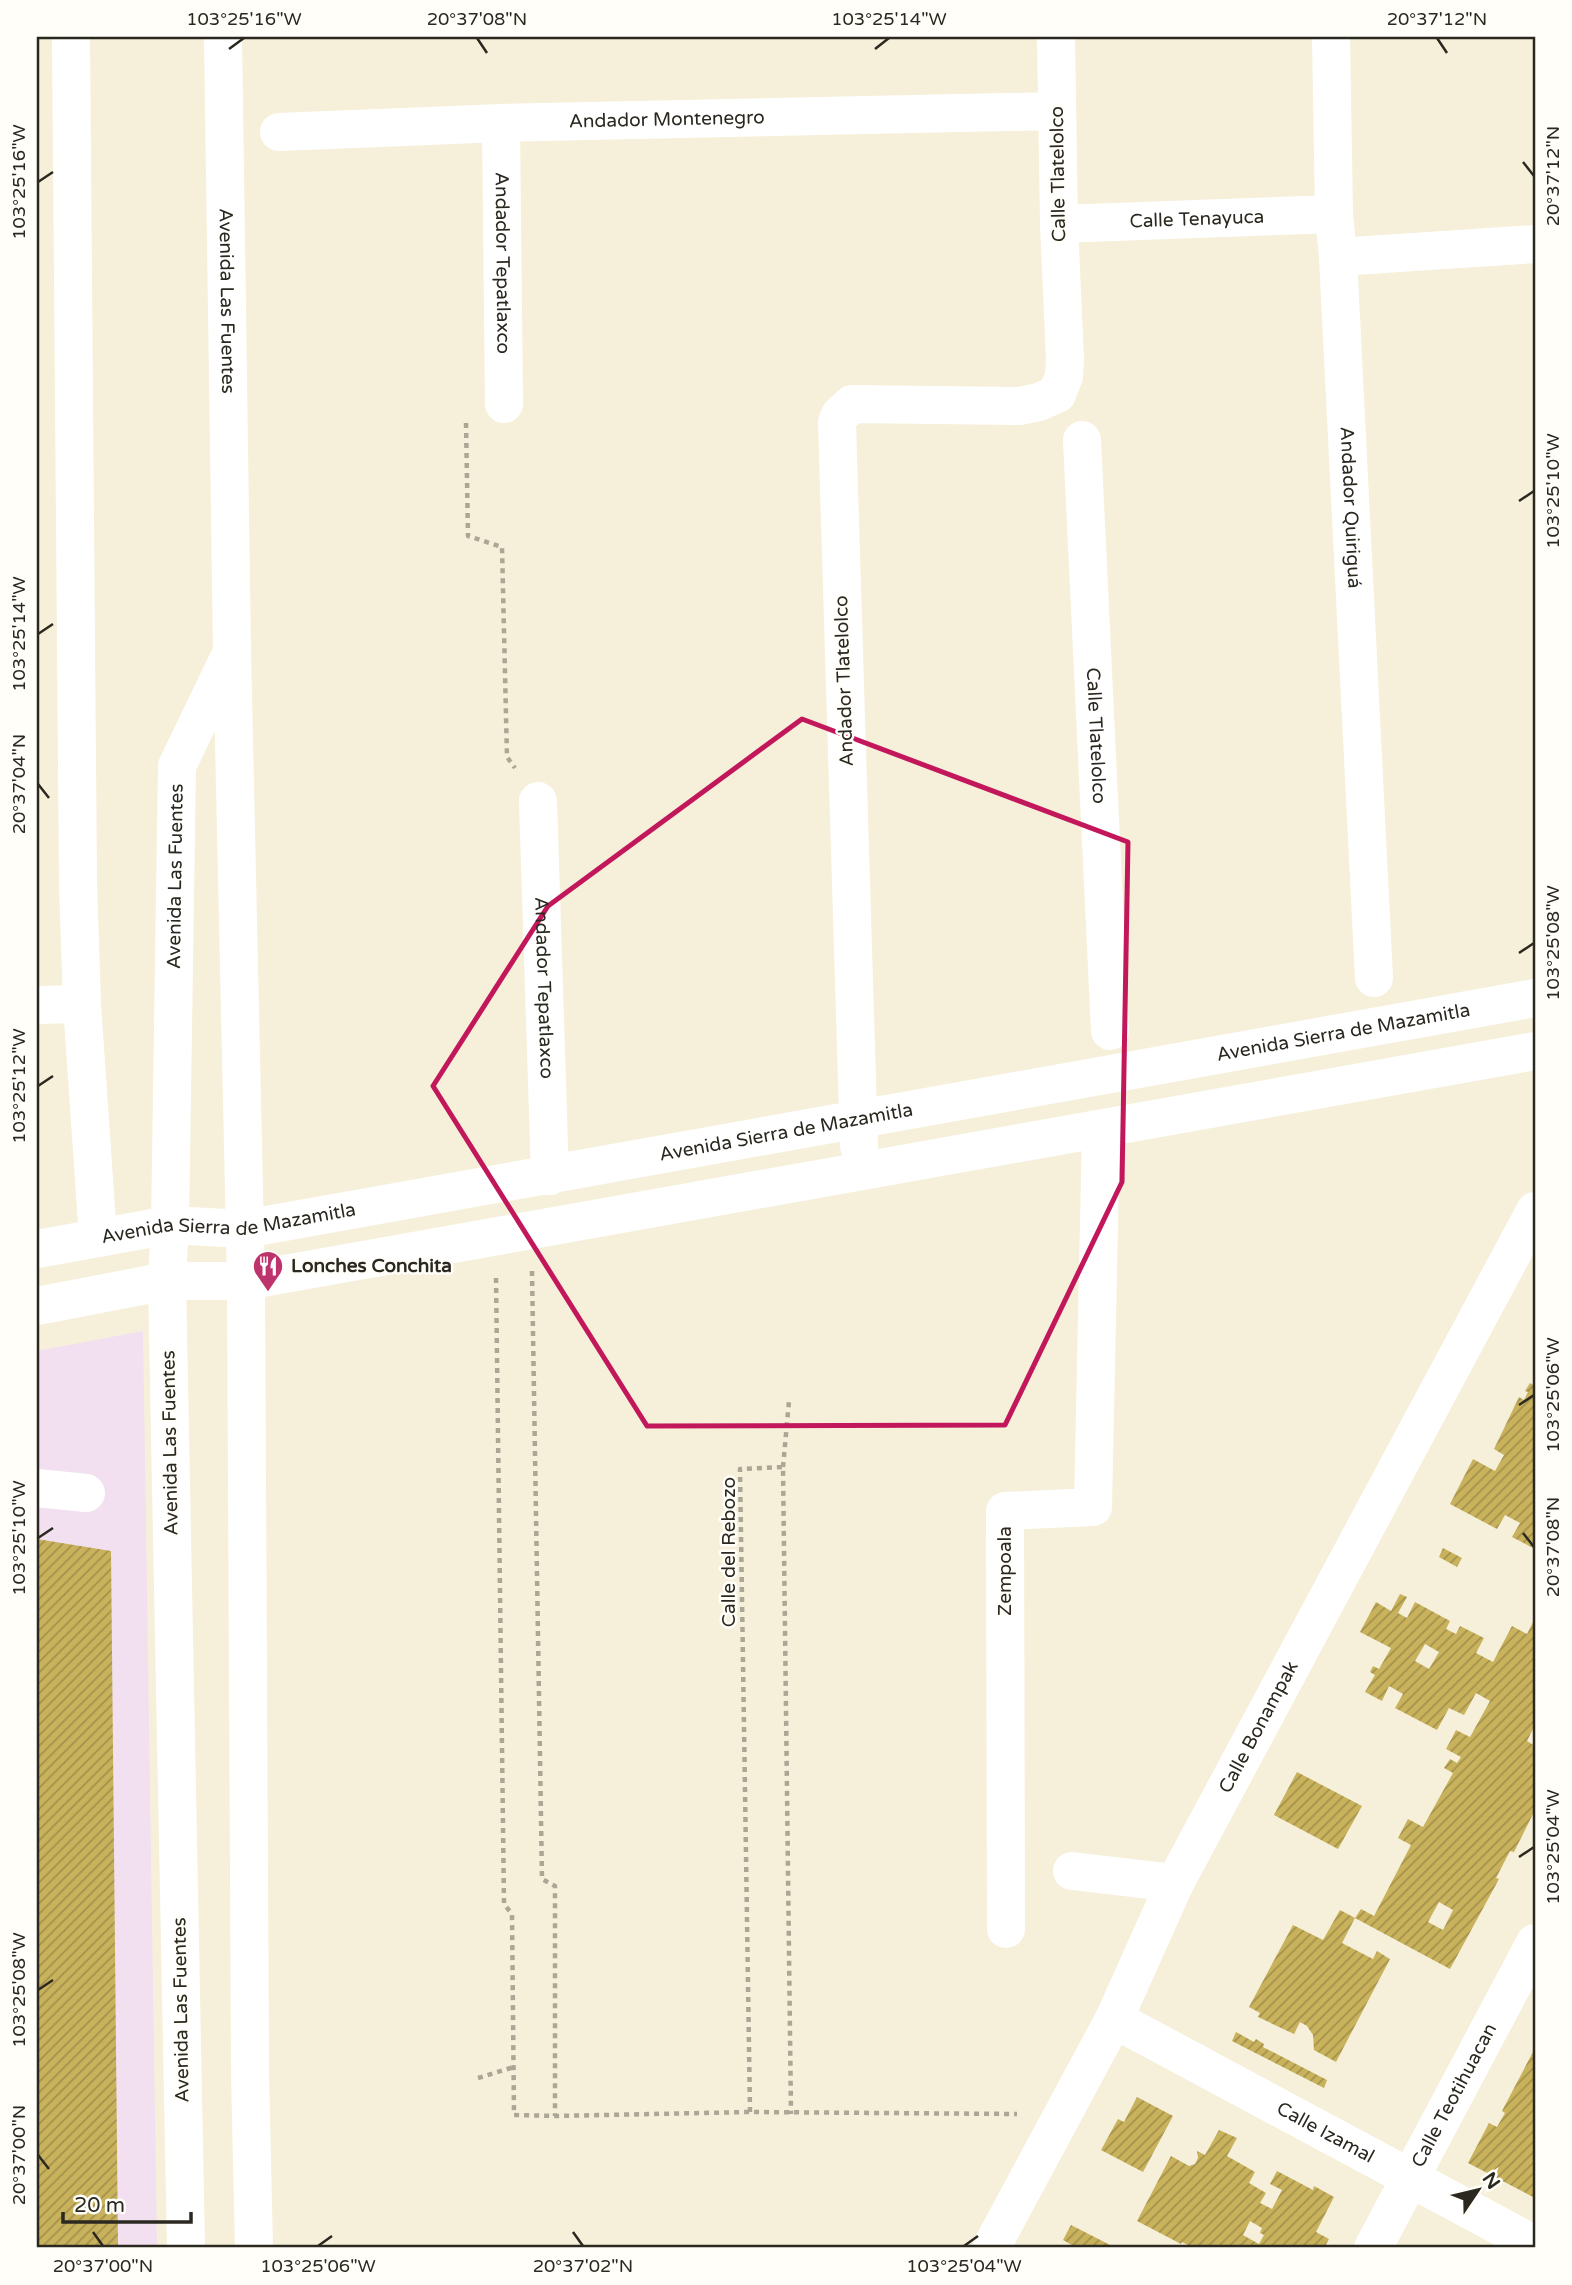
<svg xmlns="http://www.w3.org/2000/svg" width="1572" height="2285" viewBox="0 0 1572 2285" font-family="'Varela Round',sans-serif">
  <defs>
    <pattern id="building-hatch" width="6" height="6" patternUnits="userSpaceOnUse" patternTransform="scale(1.75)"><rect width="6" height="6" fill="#c9b25c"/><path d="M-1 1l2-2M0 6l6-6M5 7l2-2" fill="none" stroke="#a3914c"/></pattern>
  </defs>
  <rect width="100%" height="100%" fill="#f6f0da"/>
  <!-- commercial -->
  <path fill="#f2e0f1" d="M 143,1331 L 157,2248 L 37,2248 L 37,1351 Z"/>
  <!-- building -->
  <path fill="url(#building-hatch)" fill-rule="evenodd" d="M 1530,1383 L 1535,1386 L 1535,1549 L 1512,1537 L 1520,1523 L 1505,1515 L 1497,1529 L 1450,1504 L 1473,1459 L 1495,1471 L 1504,1455 L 1494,1449 L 1519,1397 L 1524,1400 L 1528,1392 L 1525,1391 Z
    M 37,1539 L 111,1551 L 118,2248 L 37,2248 Z
    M 1443,1548 L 1462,1558 L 1457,1567 L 1439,1557 Z
    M 1400,1594 L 1407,1597 L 1398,1613 L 1407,1618 L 1415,1602 L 1450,1621 L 1446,1629 L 1456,1634 L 1460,1626 L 1484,1638 L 1476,1653 L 1493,1662 L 1512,1626 L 1527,1634 L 1535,1618 L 1535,1725 L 1527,1741 L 1535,1746 L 1535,1810 L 1514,1852 L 1510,1851 L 1496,1878 L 1499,1879 L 1450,1969 L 1355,1918 L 1342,1943 L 1373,1959 L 1377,1951 L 1390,1959 L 1336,2062 L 1314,2050 L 1313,2035 L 1307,2026 L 1300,2022 L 1294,2034 L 1258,2017 L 1260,2013 L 1249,2007 L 1293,1925 L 1323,1940 L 1340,1910 L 1355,1918 L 1361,1909 L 1374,1916 L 1411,1845 L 1398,1838 L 1408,1819 L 1423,1827 L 1453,1773 L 1444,1768 L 1450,1759 L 1457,1763 L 1461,1757 L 1446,1749 L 1452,1738 L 1456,1730 L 1470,1737 L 1490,1701 L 1476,1693 L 1464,1715 L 1449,1708 L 1437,1730 L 1395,1708 L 1403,1694 L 1389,1686 L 1382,1701 L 1365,1692 L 1375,1675 L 1370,1672 L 1373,1666 L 1379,1669 L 1391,1648 L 1360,1632 L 1376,1602 L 1391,1611 ZM 1425,1644 L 1439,1652 L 1429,1669 L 1415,1661 ZM 1439,1902 L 1453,1910 L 1443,1930 L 1428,1922 Z
    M 1297,1772 L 1362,1806 L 1338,1849 L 1274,1815 Z
    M 1236,2032 L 1254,2042 L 1256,2039 L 1264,2044 L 1263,2047 L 1327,2080 L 1324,2088 L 1232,2041 Z
    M 1535,2048 L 1535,2192 L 1533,2197 L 1468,2163 L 1489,2123 L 1497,2127 L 1505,2113 L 1502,2111 Z
    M 1137,2097 L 1173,2116 L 1143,2172 L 1101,2150 L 1118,2119 L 1124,2122 Z
    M 1219,2130 L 1237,2138 L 1227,2156 L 1255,2172 L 1249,2183 L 1266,2193 L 1260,2203 L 1272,2209 L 1282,2190 L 1270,2184 L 1277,2171 L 1313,2190 L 1314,2186 L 1334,2197 L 1316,2232 L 1329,2239 L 1324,2248 L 1194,2248 L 1182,2242 L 1181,2244 L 1137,2221 L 1171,2156 L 1189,2166 L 1195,2164 L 1198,2158 L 1197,2151 L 1205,2155 ZM 1250,2221 L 1262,2228 L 1260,2233 L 1264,2235 L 1259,2244 L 1243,2235 Z
    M 1071,2225 L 1116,2248 L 1077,2248 L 1063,2240 Z"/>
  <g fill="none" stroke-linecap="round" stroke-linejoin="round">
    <!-- path -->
    <path stroke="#aba695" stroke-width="4.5" stroke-dasharray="5 5" stroke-linecap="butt" d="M 466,423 L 468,536 L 502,547 L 507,757 L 515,768
      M 532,1271 L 542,1879 L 555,1886 L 555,2116
      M 496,1278 L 504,1904 L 512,1914 L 514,2115 L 555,2116 L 750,2112 L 1017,2114
      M 783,1467 L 789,1401
      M 478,2078 L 514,2067
      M 750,2112 L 740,1469 L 783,1467 L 791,2114"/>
    <!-- minor -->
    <g stroke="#fff" stroke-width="38">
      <path id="s1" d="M 223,37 L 232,651 L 246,1281 L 250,2073 L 254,2248"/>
      <path id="s2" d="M 1331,37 L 1334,214 L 1338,257 L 1374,978"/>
      <path id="s3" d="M 501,123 L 504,404"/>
      <path id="s4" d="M 279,132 L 501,123 L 1057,111"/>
      <path id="s5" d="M 1059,224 L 1334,214"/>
      <path d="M 1338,257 L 1535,244"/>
      <path id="s6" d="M 1082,440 L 1110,1031"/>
      <path id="s7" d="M 538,801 L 550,1176"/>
      <path d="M 82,1004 L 98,1238"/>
      <path d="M 37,1005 L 82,1004 L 78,883 L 71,37"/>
      <path d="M 859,1146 L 837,422 L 840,415 L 852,404 L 1019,406 L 1039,402 L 1057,394 L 1064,376 L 1065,359 L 1059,224 L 1056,37"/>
      <path id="s8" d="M 37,1249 L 170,1225 L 245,1229 L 1535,998"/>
      <path d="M 37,1306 L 167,1281 L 246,1281 L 1535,1051"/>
      <path d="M 37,1488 L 86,1493"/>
      <path d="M 1072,1871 L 1175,1883"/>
      <path d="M 1006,1929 L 1005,1511 L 1093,1507 L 1101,1129"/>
      <path id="s9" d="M 1114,2019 L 1535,2245"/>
      <path id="s10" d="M 186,2248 L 167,1281 L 170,1225 L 177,766 L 230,656"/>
      <path id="s11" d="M 991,2248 L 1114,2019 L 1175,1883 L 1535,1211"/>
      <path id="s12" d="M 1373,2248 L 1535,1943"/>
    </g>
  </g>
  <!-- marked area -->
  <path fill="none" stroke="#c2185b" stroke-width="5" stroke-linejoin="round" d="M 802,719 L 1128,842 L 1122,1182 L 1005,1425 L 647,1426 L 433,1086 L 548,906 Z"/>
  <!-- ticks -->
  <path fill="none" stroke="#2b2820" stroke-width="2.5" d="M 477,38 L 487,53M 1437,38 L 1447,53M 229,49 L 244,38M 875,49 L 889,38M 1523,162 L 1534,176M 38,182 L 53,172M 1519,501 L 1534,491M 38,634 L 53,624M 38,784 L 49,798M 1519,953 L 1534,943M 38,1086 L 53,1076M 1519,1405 L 1534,1395M 1523,1533 L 1534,1547M 38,1538 L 53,1528M 1519,1857 L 1534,1847M 38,1990 L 53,1980M 38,2155 L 49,2169M 93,2232 L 103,2246M 573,2232 L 583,2246M 318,2246 L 332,2236M 964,2246 L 978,2236"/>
  <!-- icons -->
  <defs>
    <g id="restaurant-pin" transform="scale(1.575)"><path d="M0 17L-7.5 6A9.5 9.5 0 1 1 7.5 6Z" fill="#bd336c" stroke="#fffef9"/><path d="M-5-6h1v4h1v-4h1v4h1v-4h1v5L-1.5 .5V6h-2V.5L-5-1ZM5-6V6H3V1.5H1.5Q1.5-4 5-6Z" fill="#fff"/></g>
  </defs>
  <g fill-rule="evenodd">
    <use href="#restaurant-pin" x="268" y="1266"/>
  </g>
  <g text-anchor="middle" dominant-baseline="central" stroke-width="5" stroke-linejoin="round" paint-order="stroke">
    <!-- street labels -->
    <g font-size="19" fill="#2b2820" stroke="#fffef9">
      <text stroke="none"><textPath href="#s4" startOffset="388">Andador Montenegro</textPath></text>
      <text transform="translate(1058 174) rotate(-91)">Calle Tlatelolco</text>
      <text stroke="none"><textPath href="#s5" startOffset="138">Calle Tenayuca</textPath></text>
      <text stroke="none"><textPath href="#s3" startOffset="140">Andador Tepatlaxco</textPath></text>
      <text stroke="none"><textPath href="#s1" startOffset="264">Avenida Las Fuentes</textPath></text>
      <text stroke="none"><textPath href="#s2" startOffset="471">Andador Quiriguá</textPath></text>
      <text transform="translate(844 681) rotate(-92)">Andador Tlatelolco</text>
      <text stroke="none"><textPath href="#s6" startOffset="296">Calle Tlatelolco</textPath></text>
      <text stroke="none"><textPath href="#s10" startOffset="1372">Avenida Las Fuentes</textPath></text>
      <text stroke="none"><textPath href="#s7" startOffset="187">Andador Tepatlaxco</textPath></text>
      <text stroke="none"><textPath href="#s8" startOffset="1326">Avenida Sierra de Mazamitla</textPath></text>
      <text stroke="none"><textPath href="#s8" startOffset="760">Avenida Sierra de Mazamitla</textPath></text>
      <text stroke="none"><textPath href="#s8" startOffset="194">Avenida Sierra de Mazamitla</textPath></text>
      <text transform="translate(170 1443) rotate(-91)">Avenida Las Fuentes</text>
      <text transform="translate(729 1552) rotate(-90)">Calle del Rebozo</text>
      <text transform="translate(1005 1571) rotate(-90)">Zempoala</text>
      <text stroke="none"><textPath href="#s11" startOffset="586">Calle Bonampak</textPath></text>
      <text transform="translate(181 2010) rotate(-91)">Avenida Las Fuentes</text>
      <text stroke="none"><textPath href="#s12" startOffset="173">Calle Teotihuacan</textPath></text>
      <text stroke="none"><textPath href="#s9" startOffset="240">Calle Izamal</textPath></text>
    </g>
    <!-- poi labels -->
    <g font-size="19" font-weight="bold" fill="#2b2820" stroke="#fffef9" text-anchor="start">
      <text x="291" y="1266">Lonches Conchita</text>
    </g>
  </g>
  <!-- border -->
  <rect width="1572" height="2285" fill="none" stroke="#fffef9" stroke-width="77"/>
  <!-- north arrow -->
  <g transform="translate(1478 2190) rotate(55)" stroke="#fffef9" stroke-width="5" paint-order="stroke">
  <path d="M0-5L12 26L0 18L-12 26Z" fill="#2b2820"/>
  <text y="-10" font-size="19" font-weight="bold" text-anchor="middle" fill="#2b2820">N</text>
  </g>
  <!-- scale -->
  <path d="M63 2212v10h128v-10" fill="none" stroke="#2b2820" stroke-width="3.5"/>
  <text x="74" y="2212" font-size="21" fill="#2b2820" stroke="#fffef9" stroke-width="5" paint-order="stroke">20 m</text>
  <rect x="38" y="38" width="1496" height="2208" fill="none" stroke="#2b2820" stroke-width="2.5"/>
  <g font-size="18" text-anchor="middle" fill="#2b2820">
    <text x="244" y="25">103°25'16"W</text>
    <text x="477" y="25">20°37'08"N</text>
    <text x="889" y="25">103°25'14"W</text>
    <text x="1437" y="25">20°37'12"N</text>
    <text transform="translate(1553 176) rotate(-90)" y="6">20°37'12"N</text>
    <text transform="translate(19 182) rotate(-90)" y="6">103°25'16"W</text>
    <text transform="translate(1553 491) rotate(-90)" y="6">103°25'10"W</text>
    <text transform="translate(19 634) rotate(-90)" y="6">103°25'14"W</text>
    <text transform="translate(19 784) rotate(-90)" y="6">20°37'04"N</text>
    <text transform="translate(1553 943) rotate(-90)" y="6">103°25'08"W</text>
    <text transform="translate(19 1086) rotate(-90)" y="6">103°25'12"W</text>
    <text transform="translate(1553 1395) rotate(-90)" y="6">103°25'06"W</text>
    <text transform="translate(19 1538) rotate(-90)" y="6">103°25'10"W</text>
    <text transform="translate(1553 1547) rotate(-90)" y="6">20°37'08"N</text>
    <text transform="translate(1553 1847) rotate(-90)" y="6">103°25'04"W</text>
    <text transform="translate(19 1990) rotate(-90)" y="6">103°25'08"W</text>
    <text transform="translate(19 2155) rotate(-90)" y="6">20°37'00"N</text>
    <text x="103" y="2272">20°37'00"N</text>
    <text x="318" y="2272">103°25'06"W</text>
    <text x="583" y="2272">20°37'02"N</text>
    <text x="964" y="2272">103°25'04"W</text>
  </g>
</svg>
